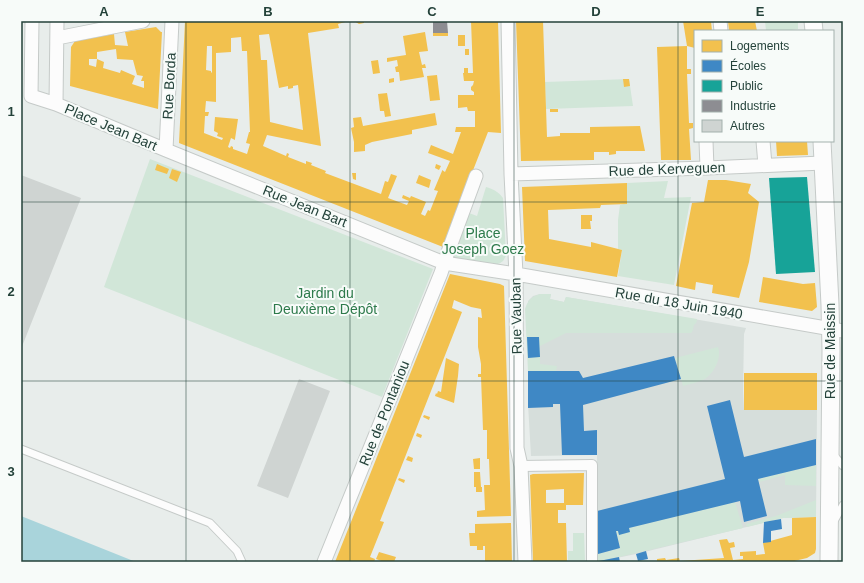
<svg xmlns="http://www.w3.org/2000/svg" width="864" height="583" viewBox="0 0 864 583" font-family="Arial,sans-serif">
  <rect width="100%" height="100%" fill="#e8edeb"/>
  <!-- built -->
  <path fill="#d6dedb" d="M 540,294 L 551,294 L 550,299 L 564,302 L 566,297 L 746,328 L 744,334 L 743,391 L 744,410 L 817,410 L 816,517 L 783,518 L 636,554 L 597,562 L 597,455 L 531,456 L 528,404 L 528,301 L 533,296 Z"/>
  <!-- green -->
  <path fill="#d1e6d8" d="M 765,21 L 798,21 L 798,29 L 785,31 L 766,31 Z
    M 629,79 L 633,106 L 546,109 L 545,82 Z
    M 150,159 L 433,269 L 382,397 L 104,287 Z
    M 668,181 L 664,198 L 691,197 L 674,285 L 618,276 L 622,250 L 618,249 L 618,220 L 620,205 L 627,203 L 627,183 Z
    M 486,187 C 493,189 499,192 503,198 L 506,256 C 505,257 504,260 503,261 C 493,271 464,261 453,257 L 469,213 L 477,216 Z
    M 540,294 L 551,294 L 550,299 L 564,302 L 566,297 L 697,319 C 697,322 696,323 694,325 C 693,327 694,330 691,333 L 566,333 L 540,346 L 540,364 L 557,366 L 556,371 L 528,371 L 525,309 C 528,300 531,297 540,294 Z
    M 718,347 C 722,358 714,373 705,379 C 699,382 690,384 683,386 L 675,358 Z
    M 816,465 L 816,486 L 785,485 L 785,475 L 759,482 L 758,479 Z
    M 816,500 L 816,517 L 783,518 L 747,527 L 746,524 L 776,516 Z
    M 735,502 L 743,528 L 619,557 L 597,562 L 598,554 L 620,548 L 616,531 Z
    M 573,533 L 584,533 L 585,560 L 568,560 L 568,551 L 573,551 Z"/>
  <!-- water -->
  <path fill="#a9d4db" d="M 21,516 L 136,562 L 21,562 Z"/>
  <!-- homes -->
  <path fill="#f2c14e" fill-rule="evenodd" d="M 185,21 L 349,21 L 338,24 L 339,28 L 308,33 L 321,146 L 267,135 L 263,146 L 286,156 L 287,153 L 289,154 L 288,157 L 306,164 L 306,161 L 312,163 L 311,165 L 326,171 L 325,173 L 381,194 L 385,181 L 388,182 L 391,174 L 397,176 L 388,198 L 407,205 L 409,201 L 402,198 L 403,195 L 410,198 L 411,196 L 426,202 L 421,214 L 425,216 L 428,210 L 430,211 L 438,191 L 434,190 L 442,171 L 442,170 L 445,172 L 450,161 L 428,153 L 431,145 L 453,154 L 461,132 L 455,132 L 456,127 L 475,127 L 475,111 L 468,111 L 467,107 L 458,108 L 458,95 L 474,95 L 474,92 L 471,90 L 471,87 L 473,85 L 474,81 L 464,81 L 463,73 L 464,73 L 464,68 L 468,68 L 468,73 L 473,73 L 471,21 L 498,21 L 501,133 L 488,132 L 443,247 L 179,143 ZM 269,34 L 279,88 L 288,86 L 288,89 L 293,88 L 293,86 L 298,85 L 303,130 L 270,122 L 267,60 L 261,60 L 259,35 ZM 241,37 L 242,51 L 247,51 L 250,132 L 249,132 L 246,143 L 250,144 L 247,154 L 233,149 L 233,147 L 231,146 L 230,148 L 228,147 L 231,138 L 235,140 L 235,139 L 238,119 L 215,117 L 214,131 L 218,133 L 217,136 L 223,138 L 222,140 L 204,133 L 205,116 L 208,116 L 209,112 L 205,112 L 206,101 L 216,102 L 216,53 L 231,52 L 231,38 ZM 207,46 L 212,46 L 212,73 L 211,72 L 211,71 L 206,70 Z
    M 354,21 L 364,21 L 364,23 L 359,24 Z
    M 516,21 L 543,21 L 547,137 L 560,136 L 560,133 L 590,133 L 590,127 L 640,126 L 645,151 L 616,151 L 616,154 L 609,155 L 609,152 L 594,152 L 594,160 L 521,161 Z
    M 683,21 L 711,21 L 712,31 L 695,31 L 695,48 L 687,46 L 687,69 L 691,69 L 691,74 L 687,74 L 689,123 L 693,123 L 693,128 L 689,129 L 691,160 L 661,160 L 657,47 L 687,46 Z
    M 728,21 L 755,21 L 757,31 L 729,31 Z
    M 156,27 L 161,32 L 162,32 L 158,109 L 70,86 L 71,47 L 75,41 L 114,34 L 115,45 L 128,46 L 125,32 ZM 116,49 L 117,59 L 133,60 L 137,75 L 143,76 L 141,81 L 144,81 L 144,88 L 132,84 L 135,76 L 121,70 L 120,73 L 103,68 L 104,62 L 97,59 L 96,67 L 89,65 L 89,59 L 97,59 L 97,52 Z
    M 425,32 L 428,51 L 419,52 L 422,65 L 425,64 L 426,68 L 422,68 L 424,77 L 400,81 L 399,72 L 396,72 L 395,67 L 398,66 L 397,60 L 387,62 L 387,58 L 406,55 L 403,36 Z
    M 433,33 L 448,33 L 448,36 L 433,36 Z
    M 458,35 L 465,35 L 465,46 L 458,46 Z
    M 465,49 L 469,49 L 469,55 L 465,55 Z
    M 378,60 L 380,73 L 373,74 L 371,61 Z
    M 437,75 L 440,100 L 430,101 L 427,76 Z
    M 394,78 L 394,82 L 389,83 L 389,79 Z
    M 623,79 L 629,79 L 630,86 L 624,87 Z
    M 387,93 L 391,116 L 385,117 L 384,111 L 380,111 L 378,94 Z
    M 550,109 L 558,109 L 558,112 L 550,112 Z
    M 435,113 L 437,125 L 412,130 L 412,134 L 372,142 L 365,145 L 365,151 L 354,152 L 354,142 L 351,128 L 354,127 L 353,118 L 361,117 L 363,126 Z
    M 776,141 L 807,141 L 808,155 L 777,156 Z
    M 157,164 L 169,169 L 167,174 L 155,170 Z
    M 436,164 L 441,166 L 439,170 L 435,168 Z
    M 172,169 L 181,172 L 177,182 L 169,178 Z
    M 352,173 L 356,173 L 356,180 L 353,179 Z
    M 419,175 L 431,180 L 429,188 L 416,183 Z
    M 708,180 L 726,180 L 751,184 L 748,193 L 759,202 L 749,262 L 739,298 L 712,293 L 713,285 L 696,282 L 695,290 L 676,286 L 692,203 L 704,202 Z
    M 627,183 L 627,204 L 601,205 L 600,208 L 548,210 L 549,239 L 591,247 L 591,242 L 622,250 L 617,277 L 525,261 L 522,187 Z
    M 581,215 L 592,215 L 592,221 L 590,221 L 591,229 L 581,229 Z
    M 450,274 L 500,284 L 504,286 L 511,516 L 477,517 L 477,511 L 485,510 L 484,485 L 490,485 L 489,459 L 487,459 L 487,430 L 483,430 L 481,377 L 478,377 L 478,374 L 481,374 L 481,364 L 478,347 L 478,317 L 482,318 L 481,309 L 471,307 L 454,300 L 452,308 L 462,312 L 380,521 L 384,522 L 370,557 L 375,559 L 374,562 L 335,562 Z
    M 763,277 L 803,284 L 815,283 L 817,307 L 812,311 L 759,302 Z
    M 446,358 L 459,364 L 458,376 L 454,403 L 435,396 L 436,393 L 437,394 L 438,391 L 441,392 Z
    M 744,373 L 817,373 L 817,410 L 744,410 Z
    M 424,415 L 430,417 L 429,420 L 423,417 Z
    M 417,433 L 422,435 L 421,438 L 416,436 Z
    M 408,456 L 413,458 L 412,462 L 406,460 Z
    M 480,458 L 480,469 L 474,469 L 473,459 Z
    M 474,472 L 480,472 L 481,487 L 482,487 L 482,492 L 476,492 L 476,487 L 474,487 Z
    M 584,473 L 583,505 L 566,505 L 566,510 L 558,510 L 558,523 L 566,523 L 567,562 L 533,562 L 530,475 L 533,474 ZM 564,489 L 564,503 L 546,503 L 546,490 Z
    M 399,478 L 405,480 L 404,483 L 398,480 Z
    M 816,517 L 816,549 L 815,553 L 807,558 L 790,562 L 657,562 L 657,559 L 665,558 L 666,560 L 679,558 L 680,561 L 724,558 L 719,540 L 727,539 L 729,543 L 734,542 L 735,547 L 730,548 L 733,560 L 743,559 L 743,556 L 740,556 L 740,552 L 756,551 L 756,555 L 765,554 L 763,543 L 792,535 L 792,518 Z
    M 511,523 L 512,562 L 485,562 L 485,546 L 483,546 L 483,550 L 477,550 L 477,546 L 470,546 L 469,533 L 475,533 L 475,524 Z
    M 379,552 L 396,557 L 394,562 L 384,562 L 376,559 Z"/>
  <!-- schools -->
  <path fill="#3f88c5" d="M 527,337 L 539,337 L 540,357 L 528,358 Z
    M 674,356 L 681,379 L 583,405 L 584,431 L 597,430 L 597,455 L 562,455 L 560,404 L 553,404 L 553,407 L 528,408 L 528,371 L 579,371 L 583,378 Z
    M 730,400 L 744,457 L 816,439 L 816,465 L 758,479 L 767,516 L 744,522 L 740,501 L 629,528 L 630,532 L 619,535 L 618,531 L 616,531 L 620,548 L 598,554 L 597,511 L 725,479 L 707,406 Z
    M 781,519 L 782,529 L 771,531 L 771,542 L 763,543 L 764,522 Z
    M 646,551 L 648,559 L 638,561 L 636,554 Z
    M 619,557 L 620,562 L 599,562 L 599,561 Z"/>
  <!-- public -->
  <path fill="#17a398" d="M 807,177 L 815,272 L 776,274 L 769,178 Z"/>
  <!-- industry -->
  <path fill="#8d8d92" d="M 433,21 L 447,21 L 448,33 L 433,33 Z"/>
  <!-- building -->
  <path fill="#cfd4d2" d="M 21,175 L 81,198 L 21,349 Z
    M 299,379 L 330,391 L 288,498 L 257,486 Z"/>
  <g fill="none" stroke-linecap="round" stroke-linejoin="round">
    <!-- service casing -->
    <g stroke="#c5cac8" stroke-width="9">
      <path id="service" d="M 21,449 L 210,523 L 237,551 L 242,562
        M 832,453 L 843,466
        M 834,521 L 843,505"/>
    </g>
    <!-- pedestrian casing -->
    <g stroke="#c5cac8" stroke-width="12">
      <path id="pedestrian" d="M 521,466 L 592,465 L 592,562"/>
    </g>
    <!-- minor casing -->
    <g stroke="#c5cac8" stroke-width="15">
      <path id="minor" d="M 32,21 L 31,96 L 56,104 L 166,150 L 444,263 L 516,274 L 843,331
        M 508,21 L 511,174 L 516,274 L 517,448 L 521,466 L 525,562
        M 720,21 L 721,31
        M 57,38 L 143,21
        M 56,104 L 57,21
        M 706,141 L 707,168
        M 763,141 L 765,165
        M 166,150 L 172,21
        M 511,174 L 707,168 L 823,163
        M 324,562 L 441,273 L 448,252 L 476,176"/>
    </g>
    <!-- tertiary casing -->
    <g stroke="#c5cac8" stroke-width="19">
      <path id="tertiary" d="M 813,21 L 814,31
        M 822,141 L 830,305 L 831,350 L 829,562"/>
    </g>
    <!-- service -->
    <use href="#service" stroke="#fcfcfc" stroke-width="7"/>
    <!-- pedestrian -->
    <use href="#pedestrian" stroke="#fcfcfc" stroke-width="10"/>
    <!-- minor -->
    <use href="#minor" stroke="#fcfcfc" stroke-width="13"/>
    <!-- tertiary -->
    <use href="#tertiary" stroke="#fcfcfc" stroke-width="17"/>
  </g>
  <!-- grid -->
  <path fill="none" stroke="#24423a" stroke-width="1" stroke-opacity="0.55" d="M 186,21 L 186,562M 350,21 L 350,562M 514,21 L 514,562M 678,21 L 678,562M 21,202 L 843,202M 21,381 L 843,381"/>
  <g text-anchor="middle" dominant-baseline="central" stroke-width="4" stroke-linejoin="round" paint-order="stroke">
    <!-- street labels -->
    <g font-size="14" fill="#24423a" stroke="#f7fbf9">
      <text transform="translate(169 86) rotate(-87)">Rue Borda</text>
      <text transform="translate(111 127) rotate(23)">Place Jean Bart</text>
      <text transform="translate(667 169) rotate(-2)">Rue de Kerveguen</text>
      <text transform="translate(305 206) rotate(22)">Rue Jean Bart</text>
      <text transform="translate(679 303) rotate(10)">Rue du 18 Juin 1940</text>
      <text transform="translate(516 316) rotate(-91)">Rue Vauban</text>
      <text transform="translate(830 351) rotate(-90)">Rue de Maissin</text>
      <text transform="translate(384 413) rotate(-68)">Rue de Pontaniou</text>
    </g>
    <!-- park labels -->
    <g font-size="14" fill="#2d7a4b" stroke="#f7fbf9">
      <text x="483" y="233">Place<tspan x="483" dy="16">Joseph Goez</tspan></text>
      <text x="325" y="293">Jardin du<tspan x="325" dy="16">Deuxième Dépôt</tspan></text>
    </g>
  </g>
  <!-- border -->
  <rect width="864" height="583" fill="none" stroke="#f7fbf9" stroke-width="44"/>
  <!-- legend -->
  <rect x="694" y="30" width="140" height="112" fill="#f7fbf9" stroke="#a3b1ad"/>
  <rect x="702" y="40" width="20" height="12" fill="#f2c14e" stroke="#a3b1ad"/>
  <text x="730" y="50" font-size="12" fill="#24423a">Logements</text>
  <rect x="702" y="60" width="20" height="12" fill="#3f88c5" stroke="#a3b1ad"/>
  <text x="730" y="70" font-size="12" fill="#24423a">Écoles</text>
  <rect x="702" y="80" width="20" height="12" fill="#17a398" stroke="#a3b1ad"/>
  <text x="730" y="90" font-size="12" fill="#24423a">Public</text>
  <rect x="702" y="100" width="20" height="12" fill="#8d8d92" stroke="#a3b1ad"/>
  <text x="730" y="110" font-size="12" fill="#24423a">Industrie</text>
  <rect x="702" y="120" width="20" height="12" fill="#cfd4d2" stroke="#a3b1ad"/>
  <text x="730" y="130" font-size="12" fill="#24423a">Autres</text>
  <rect x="22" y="22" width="820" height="539" fill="none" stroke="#24423a" stroke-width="1.5"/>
  <g font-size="13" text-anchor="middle" font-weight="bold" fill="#24423a">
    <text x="104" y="16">A</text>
    <text x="268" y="16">B</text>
    <text x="432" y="16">C</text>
    <text x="596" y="16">D</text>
    <text x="760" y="16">E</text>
    <text x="11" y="116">1</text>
    <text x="11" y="296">2</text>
    <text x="11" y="476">3</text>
  </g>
</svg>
